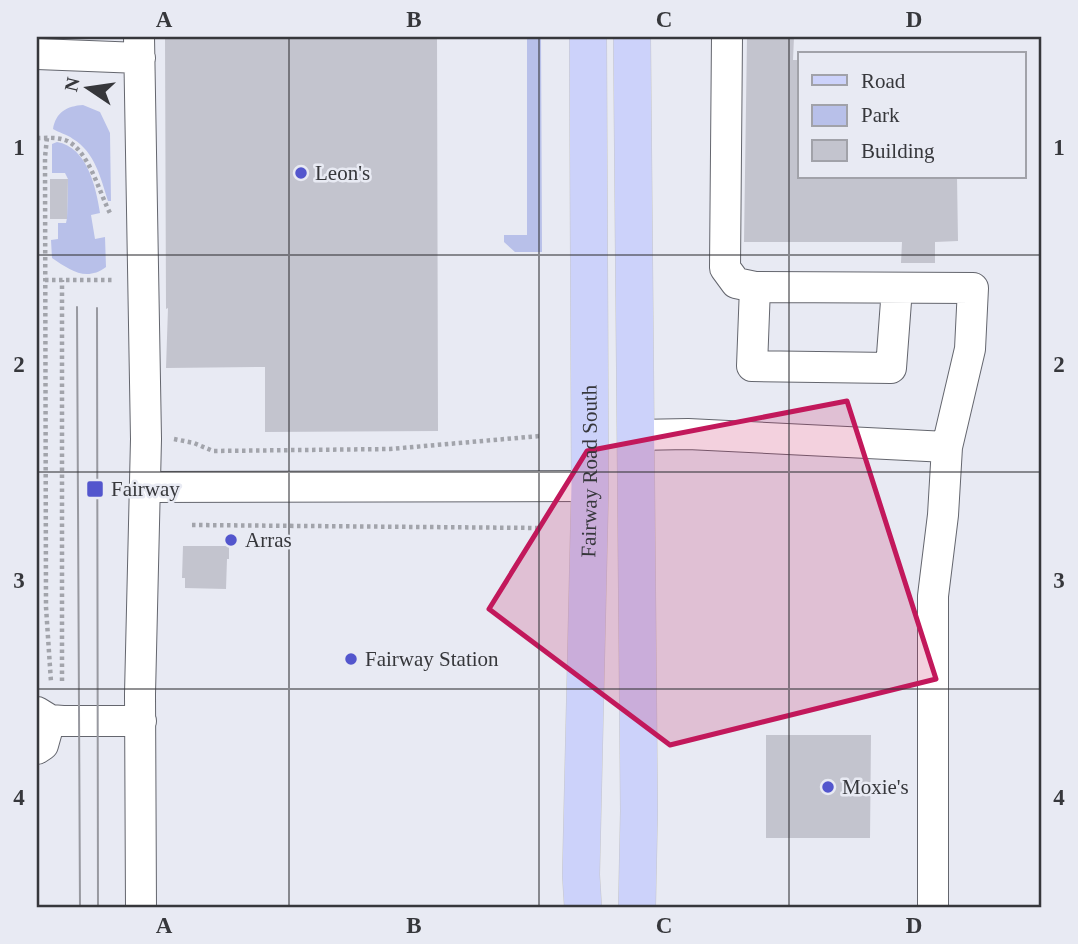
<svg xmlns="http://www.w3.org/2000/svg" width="1078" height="944" viewBox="0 0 1078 944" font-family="Georgia,serif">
  <rect width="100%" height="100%" fill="#e8eaf3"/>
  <!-- green -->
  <path fill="#b8c0e9" d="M 527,37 L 541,37 L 542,252 L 515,252 L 504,242 L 504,235 L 527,235 Z
    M 83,105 L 100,112 L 110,133 L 111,201 L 108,201 C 101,179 95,152 73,139 C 67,134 59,133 53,129 C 56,112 67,106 83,105 Z
    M 57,142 C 87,147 96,187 100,213 L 91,215 L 95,239 L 105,237 L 106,267 C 86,282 70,270 52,258 L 51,240 L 58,239 L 58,223 L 66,223 L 67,218 L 68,179 L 65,173 L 52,173 L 52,144 Z"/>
  <!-- building -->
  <path fill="#c3c4ce" d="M 165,37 L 437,37 L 438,431 L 265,432 L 265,367 L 166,368 L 168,308 L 166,309 Z
    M 747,37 L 794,37 L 793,60 L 800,60 L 800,177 L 957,177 L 958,241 L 935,242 L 935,263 L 901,263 L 902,242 L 744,242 Z
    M 50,179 L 68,179 L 67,219 L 50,219 Z
    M 183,546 L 229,546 L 229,559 L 227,559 L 226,589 L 185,588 L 185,578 L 182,578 Z
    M 766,735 L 871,735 L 870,838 L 766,838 Z"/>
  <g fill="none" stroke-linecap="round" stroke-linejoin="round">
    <!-- minor casing -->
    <g stroke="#64666e" stroke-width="32">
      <path id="minor" d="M 139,37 L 146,439 L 140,694 L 141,907
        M 727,37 L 725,268 L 736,283 L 755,287 L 973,288 L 970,349 L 947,447
        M 37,54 L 140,58
        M 755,287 L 752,366 L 891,368 L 897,288
        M 636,435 L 688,434 L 947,447 L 943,515 L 933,596 L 933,907
        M 146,487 L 590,486
        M 37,712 L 50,720 L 63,721 L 141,721
        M 37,749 L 43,745 L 50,720"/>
    </g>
    <!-- major casing -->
    <g stroke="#c7c7c8" stroke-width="38">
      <g id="major">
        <path d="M 632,37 L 639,811 L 637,907"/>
        <path id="s1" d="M 583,907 L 581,875 L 590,486 L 588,37"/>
      </g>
    </g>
    <!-- path -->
    <path stroke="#a2a4ab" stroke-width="4.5" stroke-dasharray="3.5 3.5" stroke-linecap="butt" d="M 37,138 C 46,138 56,137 65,140 C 89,149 99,193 111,215
      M 47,138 L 45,157 L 46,607 L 51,682
      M 45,280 L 113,280
      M 174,439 L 194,443 L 213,451 L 390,449 L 540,436
      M 192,525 L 539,528
      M 62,681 L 62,280"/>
    <!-- minor -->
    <use href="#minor" stroke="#fff" stroke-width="30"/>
    <!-- major -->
    <use href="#major" stroke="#ccd2fa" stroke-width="37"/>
    <!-- tram -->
    <path stroke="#9899a0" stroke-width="2" d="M 77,307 L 80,907
      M 97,308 L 98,907"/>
  </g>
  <!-- marked area -->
  <path fill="#c2185b" fill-opacity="0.2" stroke="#c2185b" stroke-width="5" stroke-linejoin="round" d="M 847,401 L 936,679 L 670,745 L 489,609 L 587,451 Z"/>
  <!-- grid -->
  <path fill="none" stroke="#36373b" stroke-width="2" stroke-opacity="0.55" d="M 289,37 L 289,907M 539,37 L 539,907M 789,37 L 789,907M 37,255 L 1041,255M 37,472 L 1041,472M 37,689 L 1041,689"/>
  <!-- markers -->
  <g fill="#5356cd" stroke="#e8eaf3" stroke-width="2.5">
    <circle cx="301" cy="173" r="7"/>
    <rect x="86" y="480" width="18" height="18" rx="3.5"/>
    <circle cx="231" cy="540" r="7"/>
    <circle cx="351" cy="659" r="7"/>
    <circle cx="828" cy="787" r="7"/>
  </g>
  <g text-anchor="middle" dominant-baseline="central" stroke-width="5" stroke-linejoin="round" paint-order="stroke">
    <!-- poi labels -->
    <g font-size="21" fill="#36373b" stroke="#e8eaf3" text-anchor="start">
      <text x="315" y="173">Leon's</text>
      <text x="111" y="489">Fairway</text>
      <text x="245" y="540">Arras</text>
      <text x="365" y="659">Fairway Station</text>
      <text x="842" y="787">Moxie's</text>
    </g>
    <!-- street labels -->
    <g font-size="21" fill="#36373b" stroke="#e8eaf3">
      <text stroke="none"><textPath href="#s1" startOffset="436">Fairway Road South</textPath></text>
    </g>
  </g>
  <!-- border -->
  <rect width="1078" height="944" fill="none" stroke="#e8eaf3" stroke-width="77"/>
  <!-- legend -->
  <rect x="798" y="52" width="228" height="126" fill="#e8eaf3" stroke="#a1a2a9" stroke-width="2"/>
  <rect x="812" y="75" width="35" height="10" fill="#ccd2fa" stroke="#a1a2a9" stroke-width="2"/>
  <text x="861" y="88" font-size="21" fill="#36373b">Road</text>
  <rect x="812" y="105" width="35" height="21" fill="#b8c0e9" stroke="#a1a2a9" stroke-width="2"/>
  <text x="861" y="122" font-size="21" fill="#36373b">Park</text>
  <rect x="812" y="140" width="35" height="21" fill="#c3c4ce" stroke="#a1a2a9" stroke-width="2"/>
  <text x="861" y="158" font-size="21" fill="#36373b">Building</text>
  <!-- north arrow -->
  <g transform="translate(88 88) rotate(283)" stroke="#e8eaf3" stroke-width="5" paint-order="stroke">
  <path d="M0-5L12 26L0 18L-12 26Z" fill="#36373b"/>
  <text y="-10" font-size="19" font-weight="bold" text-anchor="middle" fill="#36373b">N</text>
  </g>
  <rect x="38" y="38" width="1002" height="868" fill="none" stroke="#36373b" stroke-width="2.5"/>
  <g font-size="23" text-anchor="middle" font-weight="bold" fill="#36373b">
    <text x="164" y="27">A</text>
    <text x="414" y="27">B</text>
    <text x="664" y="27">C</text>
    <text x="914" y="27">D</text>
    <text x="19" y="155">1</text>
    <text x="1059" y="155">1</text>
    <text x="19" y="372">2</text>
    <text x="1059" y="372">2</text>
    <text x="19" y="588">3</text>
    <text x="1059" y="588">3</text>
    <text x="19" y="805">4</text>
    <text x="1059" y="805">4</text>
    <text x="164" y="933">A</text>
    <text x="414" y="933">B</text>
    <text x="664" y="933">C</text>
    <text x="914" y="933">D</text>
  </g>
</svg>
